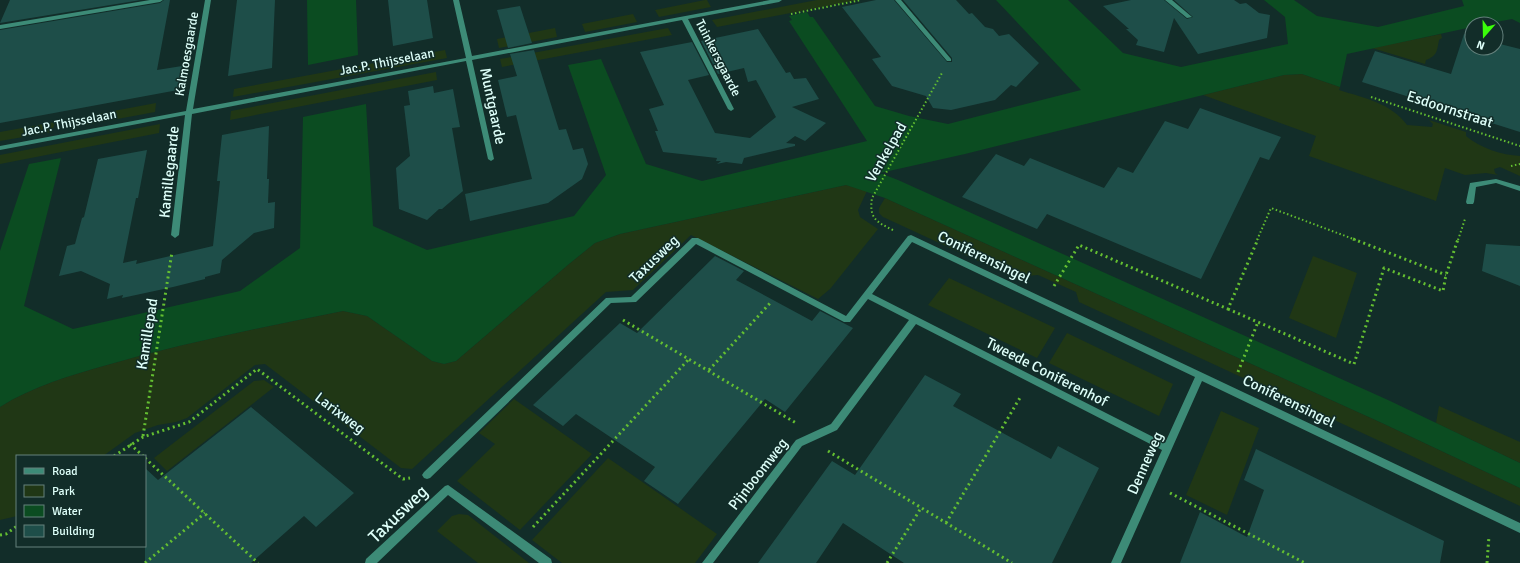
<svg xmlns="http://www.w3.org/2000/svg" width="1520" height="563" viewBox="0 0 1520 563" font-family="Signika,sans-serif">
  <rect width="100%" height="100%" fill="#122d29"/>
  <!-- green -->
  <path fill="#203715" d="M 705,0 L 707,0 L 711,7 L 659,17 L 655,10 Z
    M 817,0 L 858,0 L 717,27 L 712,20 Z
    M 633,14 L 637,22 L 585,32 L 582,24 Z
    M 555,28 L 557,37 L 499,48 L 497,39 Z
    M 668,28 L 672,35 L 502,67 L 500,59 Z
    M 1441,34 L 1442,38 L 1439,40 C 1437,51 1437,56 1426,60 L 1425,64 L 1372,48 Z
    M 445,50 L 447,58 L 233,97 L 234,89 Z
    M 436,72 L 437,80 L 230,120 L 231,111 Z
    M 1302,74 L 1340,87 L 1339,90 C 1364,98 1391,103 1407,125 L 1432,127 L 1433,124 L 1429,120 L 1466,132 L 1466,136 C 1480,148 1502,155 1520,156 L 1520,176 L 1500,167 L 1494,169 L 1495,173 L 1498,175 L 1486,173 L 1465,175 L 1445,168 L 1436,201 L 1309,156 L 1316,136 L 1203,95 L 1284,75 Z
    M 156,103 L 155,112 L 85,125 L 87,116 Z
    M 55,122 L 52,132 L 0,141 L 0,132 Z
    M 160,124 L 159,133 L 0,164 L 0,155 Z
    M 846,185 L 867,191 L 858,210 L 860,217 L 878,229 L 830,289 L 818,299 L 691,235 L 633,290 L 606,292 L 412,469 L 401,468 L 265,364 L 255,365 L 187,418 L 176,422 L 158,425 L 135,433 L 103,456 L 17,456 L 17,516 L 0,520 L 0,407 C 33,386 69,376 107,365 C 184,343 264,327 343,311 L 367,316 L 432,361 L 444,364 L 456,361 L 569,264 L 595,243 L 620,234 Z
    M 885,198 L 1382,423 L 1520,488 L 1520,506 L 1079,302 L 1076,292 L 1038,275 L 1013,277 L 883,217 L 879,213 L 879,208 Z
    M 1313,256 L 1357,273 L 1336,338 L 1289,318 Z
    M 949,278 L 1055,328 L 1037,358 L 928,305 Z
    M 1067,333 L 1173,384 L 1159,416 L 1049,363 Z
    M 264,380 L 274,387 L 167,471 L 154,458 L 254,381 Z
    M 514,399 L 592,454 L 520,530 L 457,481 L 495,444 L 479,433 Z
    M 1439,406 L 1520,442 L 1520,463 L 1436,423 Z
    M 1221,411 L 1259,428 L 1227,515 L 1186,495 Z
    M 608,458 L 717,534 L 695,563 L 562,563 L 532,540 Z
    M 459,514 L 468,515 L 529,563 L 478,563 L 437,531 L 452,516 Z"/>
  <!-- water -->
  <path fill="#0b4c21" d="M 307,0 L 356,0 L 358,55 L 308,65 Z
    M 996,0 L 1068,0 L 1123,53 L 1181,67 L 1288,44 L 1285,17 L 1264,0 L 1294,0 L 1317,16 L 1378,27 L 1464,6 L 1462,0 L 1520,0 L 1520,23 L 1512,19 L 1486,24 L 1472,24 L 1472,27 L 1347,54 L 1340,87 L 1302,74 L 1284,75 L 965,154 L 880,173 L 898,180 L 1388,400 L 1520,463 L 1520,488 L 1382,423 L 885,198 L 846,185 L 620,234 L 595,243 L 569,264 L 456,361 L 444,364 L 432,361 L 367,316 L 343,311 C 264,327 184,343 107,365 C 69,376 33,386 0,407 L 0,251 L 29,164 L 61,158 L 24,306 L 73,329 L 240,291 L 300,248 L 303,117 L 366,104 L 373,226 L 427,250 L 574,216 L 606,175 L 568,65 L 601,59 L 646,164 L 702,181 L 867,141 L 789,21 L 792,20 L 789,16 L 807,12 L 810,17 L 813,17 L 875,106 L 909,116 L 948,124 L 1081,90 Z"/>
  <!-- building -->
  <path fill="#1e4e49" d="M 10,0 L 141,0 L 0,23 Z
    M 164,0 L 170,0 L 157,70 L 182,66 L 178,90 L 0,123 L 0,30 L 160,3 Z
    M 237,0 L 275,0 L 272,68 L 228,76 Z
    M 388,0 L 427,0 L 433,38 L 393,46 Z
    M 876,0 L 894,0 L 947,62 L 952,62 L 952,58 L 903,0 L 956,0 L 969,14 L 972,13 L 985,27 L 993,29 L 999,36 L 1009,34 L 1039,63 L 1016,87 L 1011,85 L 995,100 L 951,110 L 933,108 L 926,96 L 892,86 L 872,59 L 881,57 L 842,7 Z
    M 1131,0 L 1164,0 L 1187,19 L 1193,17 L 1174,0 L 1234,0 L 1240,4 L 1246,3 L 1259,13 L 1270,15 L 1267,38 L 1198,54 L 1174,18 L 1164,52 L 1136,45 L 1138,40 L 1126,29 L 1129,29 L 1103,6 Z
    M 520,6 L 532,43 L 508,48 L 497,10 Z
    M 758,29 L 786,73 L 790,72 L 794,79 L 806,78 L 819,99 L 792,107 L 826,123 L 805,141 L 795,136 L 786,143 L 795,144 L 795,146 L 744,158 L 742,164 L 726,162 L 717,164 L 721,161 L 716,161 L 717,158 L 663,152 L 655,131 L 658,131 L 649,109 L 664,105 L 640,52 L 692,42 L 709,75 L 688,80 L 715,133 L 750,138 L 776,117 L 756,80 L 748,82 L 744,68 L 718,74 L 701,41 Z
    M 1464,34 L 1472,36 L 1472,48 L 1496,48 L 1496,43 L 1520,49 L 1520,132 L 1362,82 L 1375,51 L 1451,74 Z
    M 534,50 L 559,130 L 566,129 L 573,150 L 583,148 L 588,164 L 582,179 L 548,203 L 470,221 L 465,194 L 532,179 L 516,115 L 507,117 L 498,80 L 517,76 L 510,54 Z
    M 433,86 L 434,93 L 453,89 L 460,127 L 452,128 L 463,191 L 442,209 L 439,209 L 427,220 L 399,209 L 396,168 L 410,156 L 404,106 L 410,105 L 408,91 Z
    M 1200,108 L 1281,137 L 1269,160 L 1260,157 L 1201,279 L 1047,214 L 1037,229 L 962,197 L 996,154 L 1024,166 L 1030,158 L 1104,188 L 1118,167 L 1133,173 L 1165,121 L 1188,129 Z
    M 269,126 L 267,179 L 269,179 L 268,203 L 275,202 L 274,228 L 254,233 L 222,260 L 220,273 L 205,277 L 205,279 L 173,287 L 122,298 L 123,295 L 107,299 L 110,284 L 81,271 L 59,276 L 67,246 L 75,244 L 82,218 L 84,217 L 98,159 L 147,150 L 138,198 L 136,198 L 123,263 L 137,260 L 136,264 L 213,246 L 220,181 L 217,181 L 222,135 Z
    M 1486,244 L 1520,246 L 1520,286 L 1482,271 Z
    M 715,256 L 744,271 L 736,280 L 812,321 L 820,311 L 853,328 L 785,412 L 765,399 L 678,504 L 644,481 L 655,467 L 576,414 L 563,426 L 533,405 L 620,323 L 637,333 Z
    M 925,375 L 961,394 L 953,406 L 1051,459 L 1058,446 L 1099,468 L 1052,563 L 904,563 L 843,523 L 816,563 L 758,563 L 832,461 L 855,475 Z
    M 251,407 L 354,493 L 316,527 L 304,516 L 251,563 L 145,563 L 145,468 L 158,480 Z
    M 1256,449 L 1444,541 L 1440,563 L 1180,563 L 1200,512 L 1247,537 L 1264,490 L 1244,480 Z"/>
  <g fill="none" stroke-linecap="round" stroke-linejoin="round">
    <!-- path-far1 -->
    <path stroke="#64bf31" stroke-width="2" stroke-dasharray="1.5 2.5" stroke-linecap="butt" d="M 791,14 L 861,0
      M 1371,97 L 1520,146
      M 1511,166 L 1520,164
      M 893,230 C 876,222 869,218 872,198 L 942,73
      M 1257,240 L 1271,208 L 1356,240
      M 1458,240 L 1465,219"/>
    <!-- path -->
    <path stroke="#64bf31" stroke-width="3" stroke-dasharray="2 3.5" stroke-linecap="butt" d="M 1353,239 L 1446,275
      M 1054,286 L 1079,245 L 1228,309 L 1258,239
      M 1228,309 L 1354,364 L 1384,268 L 1443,291 L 1446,275 L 1458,239
      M 623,320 L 796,423
      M 709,370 L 772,301
      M 1238,372 L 1258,322
      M 143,436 L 172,252
      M 130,444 L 143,456
      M 828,451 L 1012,563
      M 114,456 L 143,437 L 189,422 L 257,369 L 403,479 L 410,478
      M 145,458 L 258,563
      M 1170,493 L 1305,563
      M 946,523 L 1021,396
      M 533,527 L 689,359
      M 0,535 L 6,534 L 17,526
      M 145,563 L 205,513
      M 887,563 L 921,508
      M 1487,563 L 1489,536"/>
    <!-- street -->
    <path fill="#3d8b77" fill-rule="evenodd" d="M 150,0 L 163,0 L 160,2 L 0,29 L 0,25 Z
      M 205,0 L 211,0 L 193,109 L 466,58 L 453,0 L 459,0 L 472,56 L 770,0 L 782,0 L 779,2 L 688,19 L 734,109 L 731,111 L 728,109 L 682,20 L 472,60 L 494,159 L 491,161 L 488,159 L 466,61 L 192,114 L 179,235 L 175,238 L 171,235 L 185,115 L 0,150 L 0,146 L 186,111 Z
      M 895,0 L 901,0 L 951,59 L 951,61 L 947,61 Z
      M 1165,0 L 1172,0 L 1192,17 L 1187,18 Z
      M 1496,179 L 1520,186 L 1520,191 L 1496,183 L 1476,187 L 1474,202 L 1473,204 L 1467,204 L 1466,202 L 1470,183 Z
      M 911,235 L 1520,523 L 1520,533 L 1202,381 L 1121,563 L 1111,563 L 1162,450 L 916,324 L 837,430 L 802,446 L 713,563 L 702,563 L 796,440 L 831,424 L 909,320 L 868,299 L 850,322 L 844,322 L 696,244 L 636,302 L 611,303 L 430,478 L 427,479 L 424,478 L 422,475 L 424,472 L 606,298 L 631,297 L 692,238 L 698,238 L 846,316 L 908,236 ZM 912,242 L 1195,377 L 1165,443 L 872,294 Z
      M 448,485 L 551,559 L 552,563 L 539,563 L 448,495 L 377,563 L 365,563 L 366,559 L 445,486 Z"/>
  </g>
  <g text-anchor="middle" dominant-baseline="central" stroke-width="3" stroke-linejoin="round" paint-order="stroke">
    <!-- far-street labels -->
    <g font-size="13" fill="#defff9" stroke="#122d29">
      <text transform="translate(187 54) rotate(-80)">Kalmoesgaarde</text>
      <text transform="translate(718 58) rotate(63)">Tuinkersgaarde</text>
      <text transform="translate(387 62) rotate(-11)">Jac.P. Thijsselaan</text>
      <text transform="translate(69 123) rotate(-11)">Jac.P. Thijsselaan</text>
    </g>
    <!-- street labels -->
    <g font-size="15" fill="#defff9" stroke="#122d29">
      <text transform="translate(493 106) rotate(78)">Muntgaarde</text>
      <text transform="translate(1450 109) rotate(18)">Esdoornstraat</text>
      <text transform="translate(886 152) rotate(-60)">Venkelpad</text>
      <text transform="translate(169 172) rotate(-84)">Kamillegaarde</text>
      <text transform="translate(984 257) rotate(26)">Coniferensingel</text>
      <text transform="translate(654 259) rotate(-44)">Taxusweg</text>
      <text transform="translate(147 334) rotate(-81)">Kamillepad</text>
      <text transform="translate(1047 372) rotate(27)">Tweede Coniferenhof</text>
      <text transform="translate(1289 401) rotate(26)">Coniferensingel</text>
      <text transform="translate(340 413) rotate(37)">Larixweg</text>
      <text transform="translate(1145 463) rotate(-66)">Denneweg</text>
      <text transform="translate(758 474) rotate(-52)">Pijnboomweg</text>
    </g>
    <!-- near-street labels -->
    <g font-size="18" fill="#defff9" stroke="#122d29">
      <text transform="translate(398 514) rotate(-44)">Taxusweg</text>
    </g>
  </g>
  <!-- legend -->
  <rect x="16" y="455" width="130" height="92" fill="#122d29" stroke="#64817c"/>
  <rect x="24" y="468" width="20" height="6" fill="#3d8b77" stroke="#64817c"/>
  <text x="52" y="475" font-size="12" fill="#defff9">Road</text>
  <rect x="24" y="485" width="20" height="12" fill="#203715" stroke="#64817c"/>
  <text x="52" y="495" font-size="12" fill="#defff9">Park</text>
  <rect x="24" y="505" width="20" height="12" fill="#0b4c21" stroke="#64817c"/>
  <text x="52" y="515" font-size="12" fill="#defff9">Water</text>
  <rect x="24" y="525" width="20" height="12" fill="#1e4e49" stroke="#64817c"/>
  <text x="52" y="535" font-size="12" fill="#defff9">Building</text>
  <!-- north arrow -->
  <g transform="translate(1484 36) rotate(200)"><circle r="19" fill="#122d29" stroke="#64817c"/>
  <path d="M0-3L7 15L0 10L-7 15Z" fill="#3bfe0a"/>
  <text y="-6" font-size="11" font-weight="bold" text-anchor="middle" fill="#defff9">N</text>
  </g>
</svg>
